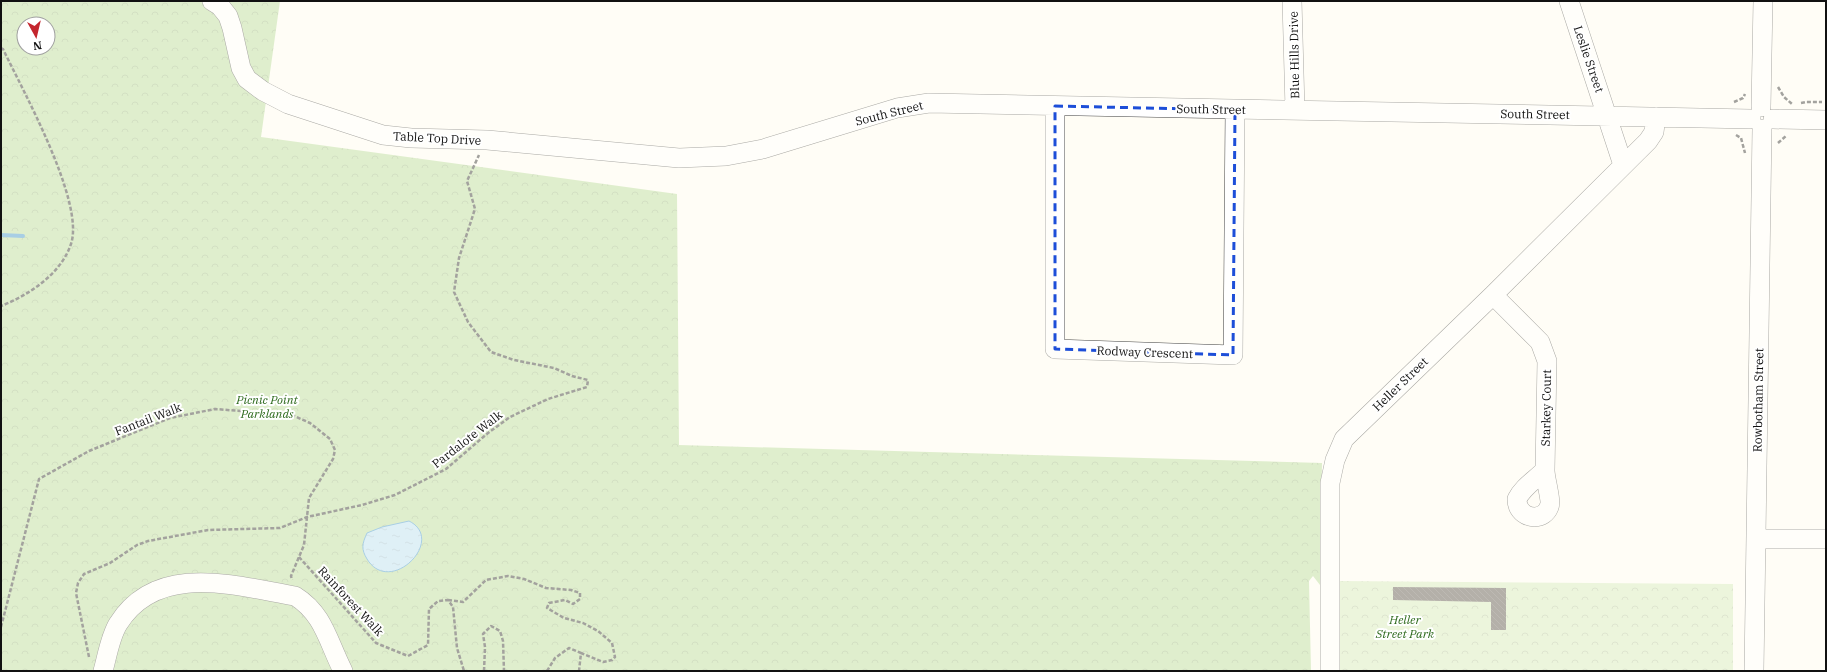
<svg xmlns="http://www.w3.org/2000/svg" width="1827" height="672" viewBox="0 0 1827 672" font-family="'IBM Plex Serif',serif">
  <defs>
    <pattern id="forest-crowns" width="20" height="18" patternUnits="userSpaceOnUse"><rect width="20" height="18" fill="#b9dc9c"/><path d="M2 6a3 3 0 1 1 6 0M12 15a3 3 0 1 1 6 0" fill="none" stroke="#9ebc85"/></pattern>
    <pattern id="park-crowns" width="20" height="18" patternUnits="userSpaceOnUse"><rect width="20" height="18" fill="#d5ebbd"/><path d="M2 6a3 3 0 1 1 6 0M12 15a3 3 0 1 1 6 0" fill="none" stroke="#b6c8a1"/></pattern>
    <pattern id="water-ripples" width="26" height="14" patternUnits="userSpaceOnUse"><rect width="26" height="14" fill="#b9e0f7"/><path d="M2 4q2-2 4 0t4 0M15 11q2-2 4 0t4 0" fill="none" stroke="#9ebfd3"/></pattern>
    <pattern id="building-back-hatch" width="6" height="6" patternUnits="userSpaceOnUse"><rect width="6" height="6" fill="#5a524d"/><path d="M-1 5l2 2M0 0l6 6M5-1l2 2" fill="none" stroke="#6d6662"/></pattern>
  </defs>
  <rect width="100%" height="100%" fill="#fffdf5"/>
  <!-- forest -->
  <path fill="url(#forest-crowns)" fill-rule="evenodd" d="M 1,1 L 280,1 L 261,137 L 677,194 L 679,445 L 1322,463 L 1320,585 L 1313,576 L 1309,581 L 1311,671 L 1,671 ZM 24,24 L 48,24 L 48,48 L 24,48 Z"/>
  <!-- park -->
  <path fill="url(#park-crowns)" d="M 1340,581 L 1733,584 L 1733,671 L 1340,671 Z"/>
  <!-- water -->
  <path fill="url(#water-ripples)" stroke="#3f96cf" d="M 409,521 C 447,540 390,597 367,559 C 361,549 362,544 367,533 L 382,527 Z"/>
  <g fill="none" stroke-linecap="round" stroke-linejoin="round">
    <!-- stream -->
    <path stroke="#3f96cf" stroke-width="4" d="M 1,235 L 23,236"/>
  </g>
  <!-- building -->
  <path fill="url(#building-back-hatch)" d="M 1393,587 L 1506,588 L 1506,630 L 1491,630 L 1491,602 L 1393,600 Z"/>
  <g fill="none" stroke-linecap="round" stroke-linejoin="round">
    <!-- minor casing -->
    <g stroke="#444" stroke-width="20">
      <path id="minor" d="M 212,1 L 220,6 L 228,16 L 232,28 L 241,68 L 247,79 L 263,91 L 288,104 L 383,135 L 411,138 L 487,140 L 679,158 L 726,156 L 763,149 L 897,108 L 929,103 L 1751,119
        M 1292,1 L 1295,109
        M 1569,1 L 1623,165
        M 1055,106 L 1055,349 L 1233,355 L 1235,110
        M 1761,107 L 1763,1
        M 1773,119 L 1826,120
        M 1493,295 L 1540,342 L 1547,361 L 1545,470 C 1545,479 1552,501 1549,507 C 1544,520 1526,520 1519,508 C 1518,506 1517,502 1517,499 C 1523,487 1535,480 1545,470
        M 1756,539 L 1826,539
        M 103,671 C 107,657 110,637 118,624 C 157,561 236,586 295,596 C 324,614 328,642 343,671
        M 1330,671 L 1330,483 L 1335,460 L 1344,439 L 1493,295 L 1648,141 L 1654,132 L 1656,117
        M 1754,671 L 1762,129"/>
    </g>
    <!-- path -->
    <path stroke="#333" stroke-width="2.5" stroke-dasharray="4 2" stroke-linecap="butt" d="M 1,48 L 3,49 C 23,91 85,202 71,244 C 61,274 29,295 1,306
      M 1778,87 L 1784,97 L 1792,104
      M 1734,102 L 1743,98 L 1745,94
      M 1801,103 L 1806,102 L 1822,102
      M 1736,135 L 1741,138 L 1745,153
      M 1778,143 L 1786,136
      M 299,557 L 376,643 L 408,656 L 428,645 L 429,609 L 438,601 L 448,600 L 453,607 L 457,648 L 464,671
      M 448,600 L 463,602 L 486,580 L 508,576 L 524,579 L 546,588 L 571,590 L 580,593 L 580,599 L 573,604 L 565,600 L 549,603 L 547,608 L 564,618 L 583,623 L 598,631 L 612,643 L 615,657 L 612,660 L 603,662 L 581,653
      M 1,627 L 39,479 L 89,451 L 170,418 L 215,409 L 292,415 L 310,423 L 330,439 L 335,450 L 333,459 L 309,498 L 304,545 L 291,576 L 292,580
      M 89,657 L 76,593 L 78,583 L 84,574 L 110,563 L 137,545 L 148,541 L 208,530 L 280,528 L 307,517 L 362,505 L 395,495 L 446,469 L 488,433 L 510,417 L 548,399 L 587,387 L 588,380 L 572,376 L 554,368 L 514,360 L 491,352 L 468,322 L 454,292 L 459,258 L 475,209 L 467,181 L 479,155
      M 484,671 L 485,647 L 483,634 L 491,626 L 500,631 L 503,641 L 504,671
      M 547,671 L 555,658 L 569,648 L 581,653 L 579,671"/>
    <!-- minor -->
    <use href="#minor" stroke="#fff" stroke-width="19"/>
  </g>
  <!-- marked area -->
  <path d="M0 0H1827V672H0ZM 1055,106 L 1235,110 L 1233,355 L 1055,349 Z" fill="#fffdf5" fill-opacity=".55" fill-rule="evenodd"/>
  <path fill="none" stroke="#1d4ed8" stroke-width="3" stroke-dasharray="8 5" stroke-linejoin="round" d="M 1055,106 L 1235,110 L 1233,355 L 1055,349 Z"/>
  <g text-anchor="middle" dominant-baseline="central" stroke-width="4" stroke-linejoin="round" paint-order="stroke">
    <!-- street labels -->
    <g font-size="12" fill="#111" stroke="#fff">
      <text transform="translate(1294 55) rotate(-91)">Blue Hills Drive</text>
      <text transform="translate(1589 59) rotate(71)">Leslie Street</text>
      <text transform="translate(1211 109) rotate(1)">South Street</text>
      <text transform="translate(889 113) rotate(-14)">South Street</text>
      <text transform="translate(1535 114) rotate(1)">South Street</text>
      <text transform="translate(437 138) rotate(3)">Table Top Drive</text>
      <text transform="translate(1145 352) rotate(2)">Rodway Crescent</text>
      <text transform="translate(1400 384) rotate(-44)">Heller Street</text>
      <text transform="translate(1758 400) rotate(-89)">Rowbotham Street</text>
      <text transform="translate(1546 408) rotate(-89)">Starkey Court</text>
      <text transform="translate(148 419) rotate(-21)">Fantail Walk</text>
      <text transform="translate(467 439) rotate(-38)">Pardalote Walk</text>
      <text transform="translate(351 601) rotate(47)">Rainforest Walk</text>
    </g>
    <!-- park labels -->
    <g font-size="12" font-style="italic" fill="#2f6b1f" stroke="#fff">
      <text x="267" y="399">Picnic Point<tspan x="267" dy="14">Parklands</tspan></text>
      <text x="1405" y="619">Heller<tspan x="1405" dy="14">Street Park</tspan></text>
    </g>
  </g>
  <!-- border -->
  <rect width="1827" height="672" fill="none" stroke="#111111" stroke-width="4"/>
  <!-- north arrow -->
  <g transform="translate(36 36) rotate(172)"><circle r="19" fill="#ffffff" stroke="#a0a0a0"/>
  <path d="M0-3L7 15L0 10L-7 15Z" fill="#c4262e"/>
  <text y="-6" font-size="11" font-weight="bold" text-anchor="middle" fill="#111111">N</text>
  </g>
</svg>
